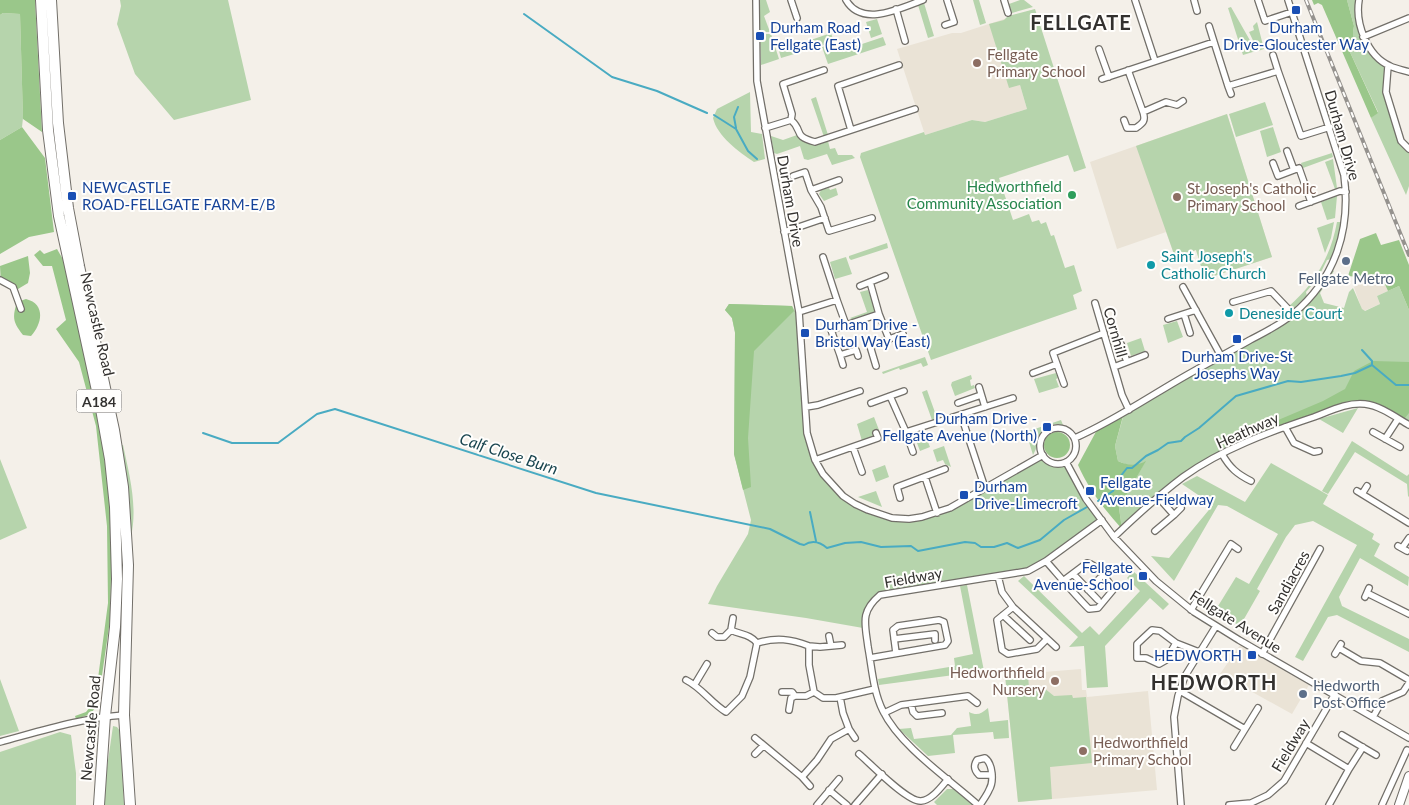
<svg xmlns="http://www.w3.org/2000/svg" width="1409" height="805" viewBox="0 0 1409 805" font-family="Lato,sans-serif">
  <rect width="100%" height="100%" fill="#f4f0e9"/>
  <!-- built -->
  <path fill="#eae3d6" d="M 1035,9 L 1020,85 L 1027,109 L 985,122 L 972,120 L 925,135 L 897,49 L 952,33 L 961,33 Z
    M 1227,114 L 1272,257 L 1205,279 L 1196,250 L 1175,257 L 1166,232 L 1117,249 L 1090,162 Z
    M 1382,278 L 1388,291 L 1377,296 L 1380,304 L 1364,311 L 1362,310 L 1354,287 L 1369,280 Z
    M 1240,645 L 1309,685 L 1292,714 L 1220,674 Z
    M 1081,669 L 1082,690 L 1086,690 L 1087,697 L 1148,691 L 1157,790 L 1018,802 L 1005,675 Z"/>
  <!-- green -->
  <path fill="#b6d4ac" d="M 120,0 L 228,0 L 251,100 L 174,120 L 135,74 L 117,24 L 121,6 Z
    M 760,0 L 766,0 L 770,12 L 764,16 L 770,32 L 760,32 Z
    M 973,0 L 979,0 L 986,23 L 980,25 Z
    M 1020,0 L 1024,0 L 1033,7 L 1012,13 L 1009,4 Z
    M 1347,0 L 1356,0 C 1354,20 1359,40 1372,55 C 1377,60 1383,62 1385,69 L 1384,92 L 1399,141 L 1405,150 L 1409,151 L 1409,186 L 1406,195 L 1371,118 L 1378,112 L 1349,50 L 1353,43 L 1353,32 L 1354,26 Z
    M 924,3 L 934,36 L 928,38 L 918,5 Z
    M 1231,7 L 1256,51 L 1243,55 L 1228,8 Z
    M 1035,9 L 1086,168 L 1074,172 L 1068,155 L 999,178 L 1013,220 L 1029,214 L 1032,222 L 1039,220 L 1041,224 L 1046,222 L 1051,236 L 1054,235 L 1065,268 L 1074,265 L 1082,291 L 1073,295 L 1077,309 L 931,360 L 860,157 L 861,153 L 924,132 L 925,135 L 972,120 L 985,122 L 1027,109 L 1020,85 L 1009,88 L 989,24 L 1004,20 L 1008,16 Z
    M 3,13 L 20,14 L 23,118 L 22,127 L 0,140 L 0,15 Z
    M 877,19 L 882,34 L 871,38 L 866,22 Z
    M 1257,22 L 1264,49 L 1258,51 L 1249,32 L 1254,30 L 1253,26 Z
    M 831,33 L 834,42 L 781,58 L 779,51 Z
    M 761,34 L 771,34 L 779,59 L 761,65 L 760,37 Z
    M 883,37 L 886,45 L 828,64 L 822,47 L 834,43 L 838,52 Z
    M 750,92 L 751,132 L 762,134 L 765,159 L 754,162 C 739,152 717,136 713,118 L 717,109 Z
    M 816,97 L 828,135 L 824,137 L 811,99 Z
    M 1265,102 L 1273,125 L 1236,137 L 1229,114 Z
    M 1227,114 L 1272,257 L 1205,279 L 1196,250 L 1175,257 L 1136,146 Z
    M 1273,127 L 1281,152 L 1267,157 L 1260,131 Z
    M 797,135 C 806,146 815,145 828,141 L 830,149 L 835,148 L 838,155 L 852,155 L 855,158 L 832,165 L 827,154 L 808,160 L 804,159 L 800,146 L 777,154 L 774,153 L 771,136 L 783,140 Z
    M 1332,153 L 1333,157 L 1303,168 L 1301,163 Z
    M 1333,159 L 1337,188 L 1335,189 L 1325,162 Z
    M 829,188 L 830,190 L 836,188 L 838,195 L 824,201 L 819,194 L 821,190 Z
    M 1337,196 L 1335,218 L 1327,220 L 1321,202 Z
    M 1334,222 L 1331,238 L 1325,253 L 1317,228 Z
    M 1337,222 L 1342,222 L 1338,242 L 1331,259 L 1327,260 L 1318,278 L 1306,292 L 1307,296 L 1294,308 L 1288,307 C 1314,285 1331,256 1337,222 Z
    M 887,243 L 888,248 L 851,260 L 849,258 L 849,256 Z
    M 846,257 L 852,274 L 835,279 L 830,262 Z
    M 1330,269 L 1334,271 L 1320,293 L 1324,303 L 1344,308 L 1349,292 L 1353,288 L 1362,309 L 1365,311 L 1380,304 L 1377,296 L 1399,286 L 1409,310 L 1409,425 L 1380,408 L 1345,403 L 1208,458 L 1122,529 L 1119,508 L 1145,462 C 1135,467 1128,466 1118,461 L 1115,446 L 1123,417 L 1121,414 L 1293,314 Z
    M 868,290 L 875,308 L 874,312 L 853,320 L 850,318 L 867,312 L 860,292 Z
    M 729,304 L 792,306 L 796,313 L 798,325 L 810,448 L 832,485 L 868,510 L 909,519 L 937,513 L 1043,455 C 1050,463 1056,465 1066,462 L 1102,520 L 1051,555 L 1025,569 L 879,592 C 867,603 862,611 863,628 L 806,618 L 708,604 L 717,586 L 748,534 L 751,520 L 734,454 L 735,333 L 732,318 L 725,310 Z
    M 1177,321 L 1183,337 L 1168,343 L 1163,325 Z
    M 1141,338 L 1145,351 L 1131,356 L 1127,343 Z
    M 925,357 L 928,365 L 923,367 L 921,363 L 900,370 L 899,368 L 883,374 L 882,372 Z
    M 1056,373 L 1058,378 L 1056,379 L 1059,387 L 1039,393 L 1034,379 Z
    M 971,375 L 972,379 L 970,380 L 971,386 L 974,385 L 975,388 L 955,396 L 951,385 L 952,382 Z
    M 927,390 L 937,418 L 932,420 L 922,392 Z
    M 1358,408 L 1343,433 L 1319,419 Z
    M 874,417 L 879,430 L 874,432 L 872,438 L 862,441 L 857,424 Z
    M 1061,420 L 1063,425 C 1036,420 1042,441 1033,455 L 1026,432 Z
    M 924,432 L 930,447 L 920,451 L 914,435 Z
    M 1352,441 L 1407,476 L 1409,474 L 1409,497 L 1408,496 L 1407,484 L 1355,452 L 1328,494 L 1322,491 Z
    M 120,445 L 123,445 C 129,473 138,507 131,536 Z
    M 944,446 L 951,467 L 945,464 L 943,460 L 937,462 L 933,450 Z
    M 0,459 L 27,528 L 0,540 Z
    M 1271,463 L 1328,495 L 1323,504 L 1374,534 L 1372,539 L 1380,544 L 1374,556 L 1409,577 L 1408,586 L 1360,558 L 1339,597 L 1342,606 L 1409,639 L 1409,652 L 1337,615 L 1328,617 L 1303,661 L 1295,657 L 1357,545 L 1313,521 L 1295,525 L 1286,537 L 1257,589 L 1260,591 L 1240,626 L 1215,611 L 1236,577 L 1249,584 L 1278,534 L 1227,506 L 1218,505 L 1174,581 L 1151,556 L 1169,558 L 1213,505 L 1182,484 L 1197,476 L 1245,502 Z
    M 885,465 L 889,477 L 876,482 L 872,470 Z
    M 876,491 L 882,507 L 858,497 Z
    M 1133,571 L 1169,604 L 1163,610 L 1150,598 L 1105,646 L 1108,687 L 1087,688 L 1084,646 L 1069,647 L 1078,637 L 1018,581 L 1024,576 L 1082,633 L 1090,626 L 1099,635 L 1140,591 L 1127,578 Z
    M 967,585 L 984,671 L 879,685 L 878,679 L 955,666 L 954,658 L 973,654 L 960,586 Z
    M 1028,674 L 1029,689 L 1044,688 L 1054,696 L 1072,695 L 1073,698 L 1086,697 L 1092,763 L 1050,767 L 1052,799 L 1018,802 L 1005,675 Z
    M 0,679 L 19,731 L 0,736 Z
    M 988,708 L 990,722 L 1008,720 L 1009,738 L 994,739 L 993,732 L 953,735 L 955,753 L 928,756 L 899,729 L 911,728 L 914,739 L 951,735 L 957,728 L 971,726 L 969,712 C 977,716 981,714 988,708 Z
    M 113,726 L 117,727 L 120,731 L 124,805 L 105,805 L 105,782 Z
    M 60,732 L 71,735 L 76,773 L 76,805 L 0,805 L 0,752 Z
    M 947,789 L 953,789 L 974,805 L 937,805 L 934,802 Z"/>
  <!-- forest -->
  <path fill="#9ac78a" d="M 0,0 L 35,0 L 42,132 L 23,119 L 20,14 L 3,13 L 0,15 Z
    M 1312,0 L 1347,0 L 1354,26 L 1353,32 L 1353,43 L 1349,50 L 1378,113 L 1371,118 L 1322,5 L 1318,3 L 1314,5 Z
    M 22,127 L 45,158 L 54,232 L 29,237 L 0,254 L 0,140 Z
    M 1376,233 L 1381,245 L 1399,240 L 1409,265 L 1409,310 L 1399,286 L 1388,291 L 1382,278 L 1372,283 L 1369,280 L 1363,283 L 1358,277 L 1348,276 L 1360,239 Z
    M 57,249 L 65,263 L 99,421 L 107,477 L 112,537 L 110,620 L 98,703 L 91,714 L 76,719 L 75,716 L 86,712 L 95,701 L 108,603 L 107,526 L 96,426 L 79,362 L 56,329 L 66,320 L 52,266 L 43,266 L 34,255 L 40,250 L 44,254 Z
    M 28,256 L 30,273 L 28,283 L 18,289 L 1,285 L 0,266 Z
    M 26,299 C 46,304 42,324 31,336 L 23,335 C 13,322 12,318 17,302 Z
    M 729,304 L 792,306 L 794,311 L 754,351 L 748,438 L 751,487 L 743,490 L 734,454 L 735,332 L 732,318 L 725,310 Z
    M 1373,361 L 1409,362 L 1409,413 L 1405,418 L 1398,419 L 1355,401 L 1346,402 L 1258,435 L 1262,427 L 1323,401 L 1345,389 L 1354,371 Z
    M 1123,416 L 1115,446 L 1118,461 C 1129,466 1136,466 1146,461 L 1119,508 L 1122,529 C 1104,509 1089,490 1078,465 L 1098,428 Z
    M1044 445a13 13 0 1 1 26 0a13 13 0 1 1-26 0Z"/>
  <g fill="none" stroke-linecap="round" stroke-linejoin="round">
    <!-- stream -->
    <path stroke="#49abc2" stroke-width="2" d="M 524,14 L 612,77 L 657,91 L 707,113
      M 714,115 L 736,129 L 748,151 L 757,159
      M 736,128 L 734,117 L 738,107
      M 1362,350 L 1372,361 L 1372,364
      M 203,433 L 232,443 L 278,443 L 317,414 L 335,409 L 596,493 L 770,529 L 800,544 L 804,545 C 812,540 820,542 827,548 L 845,543 L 861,542 L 881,547 L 911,546 L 918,551 L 965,542 L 975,543 L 981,547 L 994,547 L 1007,543 L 1018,548 L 1040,540 L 1064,520 L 1087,507
      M 1098,501 L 1113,491 L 1120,477 L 1127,468 L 1132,468 L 1146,456 L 1158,450 L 1168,443 L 1181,441 L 1185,437 L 1199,428 L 1236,396 L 1288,381 L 1301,382 L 1341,376 L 1355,373 L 1372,365 L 1396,385 L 1409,385
      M 810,512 L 816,541"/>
    <!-- street casing -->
    <g stroke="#726f69" stroke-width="8">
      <path id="street" d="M 756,0 L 757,81 L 799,312 L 807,433 L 815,460 L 823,474 L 843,496 L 855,504 L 868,510 L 892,518 L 909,519 L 922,517 L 950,508 L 1043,455
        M 791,0 L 797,18
        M 846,0 C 862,28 901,8 923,0
        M 1004,0 L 1008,13
        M 1135,0 L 1155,61
        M 1194,0 L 1197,11
        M 1258,0 L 1265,21 L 1292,12
        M 1359,0 C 1355,23 1367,56 1390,66 C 1396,69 1403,70 1409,72
        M 896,9 L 905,41
        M 945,25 L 954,22 L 947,0
        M 1209,26 L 1214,42
        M 1363,37 L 1409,18
        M 1099,49 L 1109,77
        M 1273,55 L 1278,71
        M 1388,66 L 1386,92 L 1401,141 L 1409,149
        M 1128,70 L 1143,112
        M 1102,79 L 1214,42 L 1228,86 L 1278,71 L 1301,136 L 1330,127
        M 1228,86 L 1231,94
        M 791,120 C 804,131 792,136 815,142 L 915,109
        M 1124,120 L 1127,128 L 1136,128 C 1143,123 1146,121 1143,112 L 1166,102 L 1177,105 L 1183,101
        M 765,128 L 791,120 L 792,114 L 783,84 L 824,70
        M 851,130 L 838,86 L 899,65
        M 1287,151 L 1294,170
        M 1273,163 L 1278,176 L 1299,168 L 1311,202
        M 793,176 L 805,172 L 811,190 L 821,207 L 829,231 L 872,218
        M 811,190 L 839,180
        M 1299,206 L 1340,191 L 1346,192
        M 784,232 L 825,218
        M 823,257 L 837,300
        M 0,280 L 13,287 L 21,309
        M 860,286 L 870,282
        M 1183,287 L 1221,356
        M 1233,302 L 1271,291 L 1293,314
        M 1095,303 L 1122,395 L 1129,410
        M 799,312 L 837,300 L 846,325 L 879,314 L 870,282 L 885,276
        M 879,314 L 889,339
        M 1184,314 L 1190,333
        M 1168,319 L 1196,310
        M 846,325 L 831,330 L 840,355 L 856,350 L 858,356
        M 1121,344 L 1127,362
        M 840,355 L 843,365
        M 876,366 L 870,346 L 903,334
        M 1114,367 L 1145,355
        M 1033,373 L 1057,364
        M 1064,384 L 1053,353 L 1104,333
        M 979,387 L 985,407
        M 890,396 L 904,391
        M 871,403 L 890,396 L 906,432 L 1013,398
        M 958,403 L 981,395
        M 806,407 L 818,405 L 860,391
        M 961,415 L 985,488
        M 1285,427 L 1294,443 L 1314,452 L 1319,451
        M1040 446a18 18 0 1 1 36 0a18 18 0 1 1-36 0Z
        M 906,432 L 913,452
        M 1373,432 L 1400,447
        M 1075,438 C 1114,421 1150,396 1187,375 C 1208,363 1229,352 1250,340 C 1265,332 1280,325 1293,314 C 1336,278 1351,229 1344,175 L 1288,0
        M 1385,439 L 1398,419
        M 853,447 L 862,472
        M 1222,454 C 1230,468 1237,474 1251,481
        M 815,460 L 878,438 L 876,433
        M 1066,462 L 1086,499 L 1114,537 L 1156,581 L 1194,612 L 1239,640 L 1409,738
        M 925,477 L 937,513
        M 1357,491 L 1409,523
        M 1362,494 L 1367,486
        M 1158,497 L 1174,515 L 1181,508
        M 900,498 L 897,487 L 945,469
        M 1155,531 L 1174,515
        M 1114,537 C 1136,516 1159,495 1183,477 C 1222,449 1269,432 1314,417 C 1330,411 1347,402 1365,404 C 1381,406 1395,417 1409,425
        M 1398,546 L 1407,551
        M 1402,548 L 1409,538
        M 1046,561 C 1060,577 1074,594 1089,609 L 1098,608 L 1113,590 C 1109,581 1098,565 1087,563 L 1063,581
        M 1073,574 L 1098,600
        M 998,576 L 1002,592 L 1013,607 L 1056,647
        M 1088,590 L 1100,578
        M 1367,593 L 1409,614
        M 1365,597 L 1369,588
        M 1013,607 L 997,620 L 1002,650 L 1008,654 L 1037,649 L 1047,639
        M 1191,610 L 1231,544 L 1238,549
        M 1003,615 L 1030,640
        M 733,618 L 731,630 C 741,635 750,634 757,643
        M 712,633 L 717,637 L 724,637 L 731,630
        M 829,636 L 831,646
        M 894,639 L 935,634 L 935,640
        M 757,643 C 776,637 791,639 809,646
        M 1176,643 L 1160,631 L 1152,630 L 1137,644 L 1137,658 L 1146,658 L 1159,664 L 1166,660 L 1176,643 L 1199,652
        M 842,645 L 820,647 L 809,646 L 809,665 L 814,692 L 823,698 L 836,698 L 875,689
        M 1339,648 L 1361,661 L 1380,663 L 1409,680
        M 1262,654 L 1320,549
        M 1335,654 L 1341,644
        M 870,658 L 945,645 L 948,641 L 944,622 L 939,620 L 898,626 L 893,630 L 896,653
        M 686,680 C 702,688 711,703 726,712 L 742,696 L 750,677 L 757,643
        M 695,684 L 707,664
        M 1180,691 L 1245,729
        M 782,692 L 792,692 L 795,696 L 806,696 L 814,692
        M 911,704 L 913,712 L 917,716 L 942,713
        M 789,710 L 791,698 L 795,696
        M 884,713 L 901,705 L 968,696 L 977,703
        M 1373,717 L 1382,701 L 1403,692 L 1409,683
        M 849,729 L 855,738
        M 1342,735 L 1376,755
        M 755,738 L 802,777 L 810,786
        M 0,742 C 41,731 81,718 124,715
        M 1306,743 L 1349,769 L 1329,805
        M 1234,747 L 1258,708
        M 755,754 L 763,746
        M 859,754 C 871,764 907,802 921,801 C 932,800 941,787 948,779
        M 1349,769 L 1363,747
        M 802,777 L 817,760 L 831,739 L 849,729 L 843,713 L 840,697
        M 829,790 L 847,805
        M 817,805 L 839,779
        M 855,805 L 882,774
        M 978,805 C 949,779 900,746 883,711 C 873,691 872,668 868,647 C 865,623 860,612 880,595 L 1028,571 L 1046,561 L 1102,520
        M 980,805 C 983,800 987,795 989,790 C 994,782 993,764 985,758 L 977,760 C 973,766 974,770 979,775 L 991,775
        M 1181,805 L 1174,717 L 1178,696 L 1185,676 L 1216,626
        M 1229,805 L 1251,803 L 1268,795 L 1284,781 L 1335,694
        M 1382,805 L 1407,750"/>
    </g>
    <!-- secondary casing -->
    <g stroke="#726f69" stroke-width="10">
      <path id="secondary" d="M 1399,805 L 1409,776"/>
    </g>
    <!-- highway casing -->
    <g stroke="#726f69" stroke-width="12">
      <path id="highway" d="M 41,0 L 48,130 L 59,216 L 101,409 L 110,459 L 115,507 L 117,579 L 115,627 L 105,716 L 99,805
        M 51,0 L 58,123 L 68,208 L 79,266 L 114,430 L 123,487 L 128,565 L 124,715 L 130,805"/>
    </g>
    <!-- street -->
    <use href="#street" stroke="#fff" stroke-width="5.5"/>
    <!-- secondary -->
    <use href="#secondary" stroke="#fff" stroke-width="8"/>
    <!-- highway -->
    <use href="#highway" stroke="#fff" stroke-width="10"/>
    <!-- rail casing -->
    <g stroke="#95928e" stroke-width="4">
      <path id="rail" d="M 1306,0 L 1409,255"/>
    </g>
    <!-- rail -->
    <use href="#rail" stroke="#fffefc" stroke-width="2" stroke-dasharray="5.5" stroke-linecap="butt"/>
  </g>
  <!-- markers -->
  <g fill="#1a4fb4" stroke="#fffefc" stroke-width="2">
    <rect x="1291" y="5" width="10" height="10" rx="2.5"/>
    <rect x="755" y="31" width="10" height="10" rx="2.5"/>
    <rect x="67" y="191" width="10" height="10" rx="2.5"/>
    <rect x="800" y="328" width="10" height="10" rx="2.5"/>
    <rect x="1232" y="334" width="10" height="10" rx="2.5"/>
    <rect x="1042" y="422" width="10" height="10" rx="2.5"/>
    <rect x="1085" y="486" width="10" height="10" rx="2.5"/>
    <rect x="959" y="490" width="10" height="10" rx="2.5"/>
    <rect x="1138" y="571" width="10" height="10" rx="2.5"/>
    <rect x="1247" y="650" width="10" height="10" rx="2.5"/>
  </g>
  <g fill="#8d6e63" stroke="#fffefc" stroke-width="2">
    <circle cx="977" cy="63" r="5"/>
    <circle cx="1177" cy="197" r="5"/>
    <circle cx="1055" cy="681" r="5"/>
    <circle cx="1083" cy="751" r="5"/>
  </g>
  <circle fill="#2e9e5b" stroke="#fffefc" stroke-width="2" cx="1072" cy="195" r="5"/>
  <g fill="#5c6f8a" stroke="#fffefc" stroke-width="2">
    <circle cx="1346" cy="261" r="5"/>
    <circle cx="1303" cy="694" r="5"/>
  </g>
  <g fill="#0f9aa8" stroke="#fffefc" stroke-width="2">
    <circle cx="1151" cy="265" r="5"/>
    <circle cx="1229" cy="313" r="5"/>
  </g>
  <g text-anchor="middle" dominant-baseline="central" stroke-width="4" stroke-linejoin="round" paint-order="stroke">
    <!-- shield labels -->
    <rect fill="#fffefc" stroke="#706e6c" stroke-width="1" x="76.5" y="389.5" width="45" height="23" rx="4"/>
    <g font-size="14" font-weight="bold" fill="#33312f">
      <text x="99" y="401">A184</text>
    </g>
    <!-- transit labels -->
    <g font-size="15" fill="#164399" stroke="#fffefc" text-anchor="start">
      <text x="770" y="27">Durham Road -<tspan x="770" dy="17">Fellgate (East)</tspan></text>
      <text x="1296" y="27" text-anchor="middle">Durham<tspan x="1296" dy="17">Drive-Gloucester Way</tspan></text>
      <text x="82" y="187">NEWCASTLE<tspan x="82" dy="17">ROAD-FELLGATE FARM-E/B</tspan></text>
      <text x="815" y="324">Durham Drive -<tspan x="815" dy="17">Bristol Way (East)</tspan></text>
      <text x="1237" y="356" text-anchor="middle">Durham Drive-St<tspan x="1237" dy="17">Josephs Way</tspan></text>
      <text x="1037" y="418" text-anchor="end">Durham Drive -<tspan x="1037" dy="17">Fellgate Avenue (North)</tspan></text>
      <text x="1100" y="482">Fellgate<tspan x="1100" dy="17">Avenue-Fieldway</tspan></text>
      <text x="974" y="486">Durham<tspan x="974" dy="17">Drive-Limecroft</tspan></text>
      <text x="1133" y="567" text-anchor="end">Fellgate<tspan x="1133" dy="17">Avenue-School</tspan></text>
      <text x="1242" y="655" text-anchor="end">HEDWORTH</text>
    </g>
    <!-- education labels -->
    <g font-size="15" fill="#785e54" stroke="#fffefc" text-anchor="start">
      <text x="987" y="54">Fellgate<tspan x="987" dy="17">Primary School</tspan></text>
      <text x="1187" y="188">St Joseph's Catholic<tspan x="1187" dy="17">Primary School</tspan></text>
      <text x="1045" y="672" text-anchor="end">Hedworthfield<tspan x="1045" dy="17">Nursery</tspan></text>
      <text x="1093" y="742">Hedworthfield<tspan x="1093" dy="17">Primary School</tspan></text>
    </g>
    <!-- street labels -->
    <g font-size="15" fill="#33312f" stroke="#fffefc">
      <text transform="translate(1343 135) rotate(74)">Durham Drive</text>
      <text transform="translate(791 201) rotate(80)">Durham Drive</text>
      <text transform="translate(98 324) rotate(77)">Newcastle Road</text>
      <text transform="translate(1116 332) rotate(74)">Cornhill</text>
      <text transform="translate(1247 430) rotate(-24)">Heathway</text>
      <text transform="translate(913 577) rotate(-10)">Fieldway</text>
      <text transform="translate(1288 582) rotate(-61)">Sandiacres</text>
      <text transform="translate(1236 621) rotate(32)">Fellgate Avenue</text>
      <text transform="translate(90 728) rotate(-85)">Newcastle Road</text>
      <text transform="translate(1290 745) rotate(-59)">Fieldway</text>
    </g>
    <!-- leisure labels -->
    <g font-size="15" fill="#27864d" stroke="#fffefc" text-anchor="end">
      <text x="1062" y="186">Hedworthfield<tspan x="1062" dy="17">Community Association</tspan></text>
    </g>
    <!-- culture labels -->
    <g font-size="15" fill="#0d838f" stroke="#fffefc" text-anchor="start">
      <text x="1161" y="256">Saint Joseph's<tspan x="1161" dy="17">Catholic Church</tspan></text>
      <text x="1239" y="313">Deneside Court</text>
    </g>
    <!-- service labels -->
    <g font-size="15" fill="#4e5e75" stroke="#fffefc">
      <text x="1346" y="278">Fellgate Metro</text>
      <text x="1313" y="685" text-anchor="start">Hedworth<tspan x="1313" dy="17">Post Office</tspan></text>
    </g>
    <!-- water labels -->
    <g font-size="16" font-style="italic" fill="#19454f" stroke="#fffefc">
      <text transform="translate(509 453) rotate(18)">Calf Close Burn</text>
    </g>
    <!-- district labels -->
    <g font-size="20" font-weight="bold" letter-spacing="1" fill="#33312f" stroke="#fffefc">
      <text x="1081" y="22">FELLGATE</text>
      <text x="1214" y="682">HEDWORTH</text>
    </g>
  </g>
</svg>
